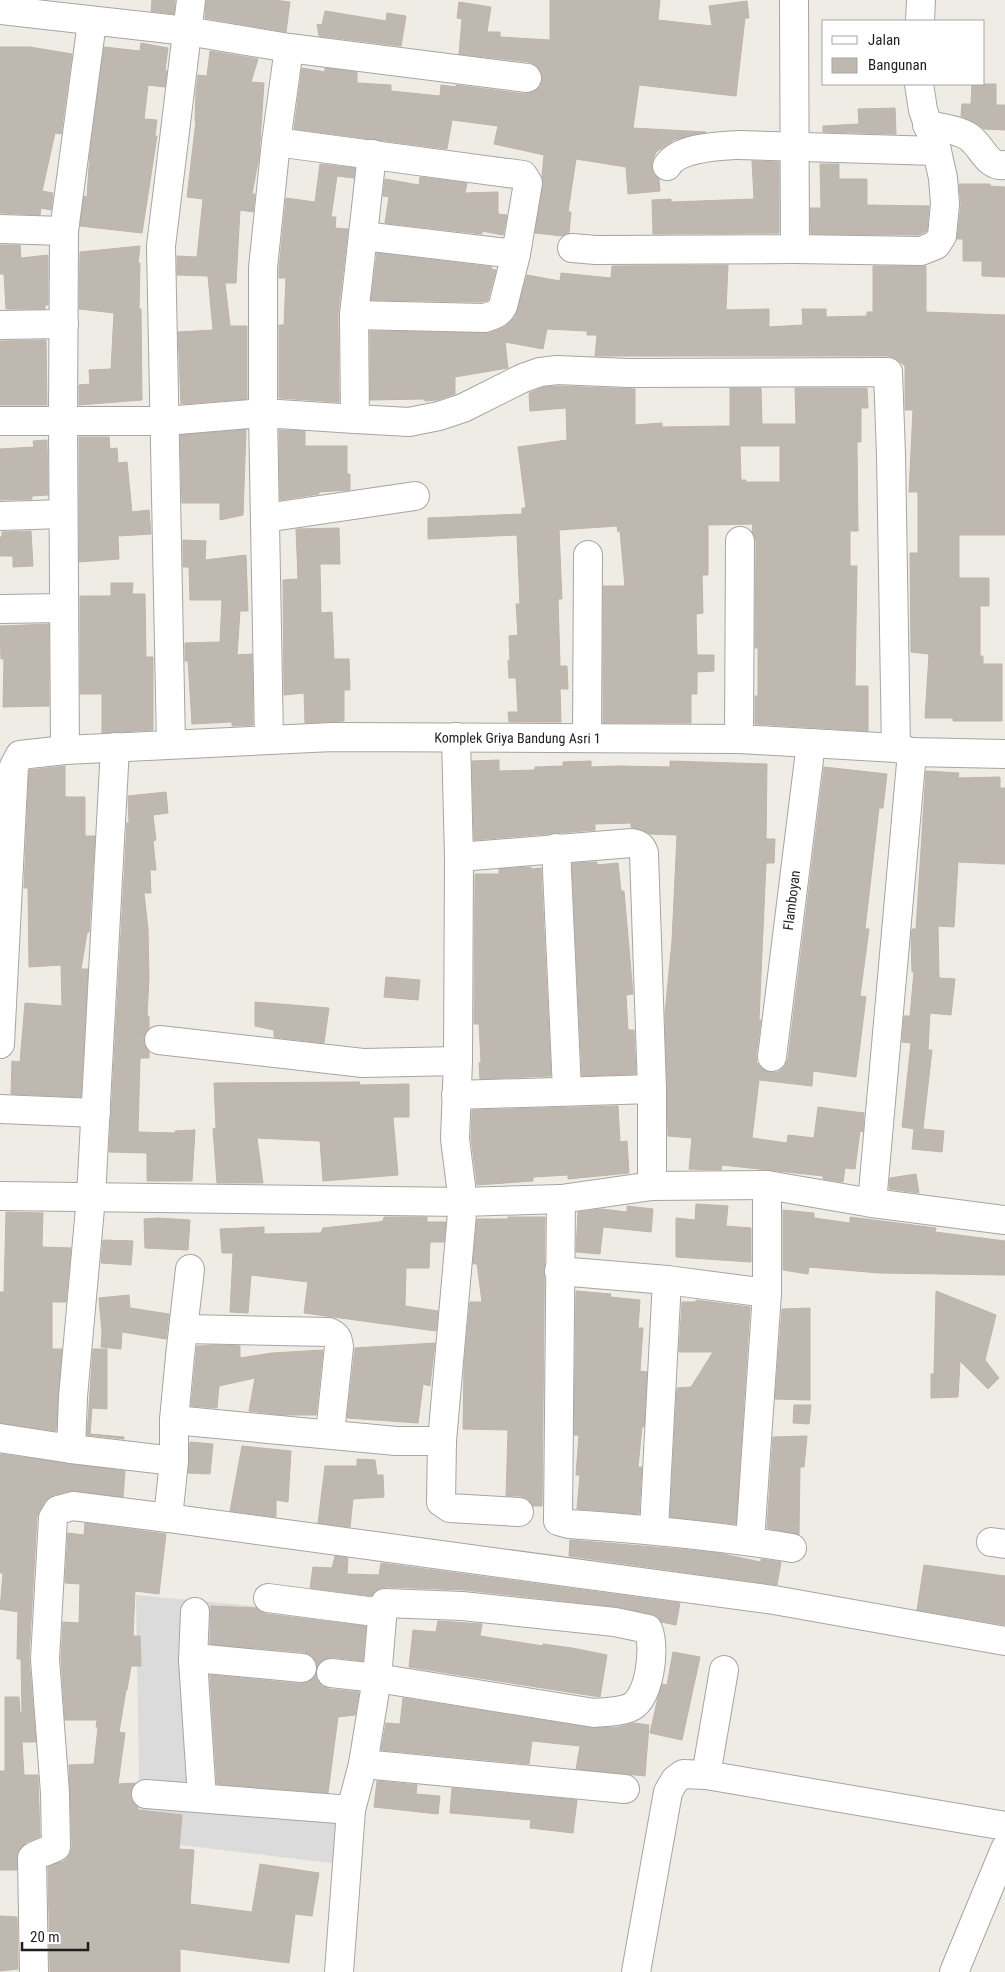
<svg xmlns="http://www.w3.org/2000/svg" width="1005" height="1972" viewBox="0 0 1005 1972" font-family="'Roboto Condensed',sans-serif">
  <rect width="100%" height="100%" fill="#efece5"/>
  <!-- residential -->
  <path fill="#dcdbdb" d="M 136,1595 L 316,1612 L 293,1790 L 342,1798 L 338,1864 L 140,1840 Z"/>
  <!-- building -->
  <path fill="#bfb8b1" stroke="#c0b4a8" fill-rule="evenodd" d="M 152,0 L 175,0 L 174,14 L 151,11 Z
    M 206,0 L 274,0 L 290,2 L 286,32 L 205,18 Z
    M 550,0 L 660,0 L 658,20 L 712,26 L 709,6 L 747,1 L 749,18 L 745,18 L 736,96 L 639,85 L 633,128 L 706,132 L 674,140 L 656,152 L 652,162 L 652,170 L 659,179 L 660,191 L 628,194 L 626,167 L 576,159 L 568,212 L 571,212 L 569,233 L 563,236 L 535,233 L 543,186 L 542,176 L 544,155 L 494,144 L 498,126 L 452,120 L 447,149 L 294,129 L 302,68 L 325,72 L 325,68 L 357,72 L 357,83 L 391,85 L 391,91 L 440,96 L 441,85 L 456,87 L 456,85 L 525,94 L 533,92 L 540,87 L 542,79 L 541,72 L 536,65 L 529,62 L 459,54 L 462,19 L 457,18 L 459,2 L 491,7 L 487,32 L 500,32 L 500,37 L 550,40 Z
    M 325,11 L 386,21 L 387,13 L 406,16 L 401,46 L 319,36 L 317,24 L 322,25 Z
    M 141,43 L 168,48 L 165,70 L 167,71 L 165,87 L 148,85 L 144,119 L 157,120 L 155,136 L 157,136 L 142,233 L 80,226 L 84,196 L 87,197 L 90,152 L 104,47 L 140,51 Z
    M 0,47 L 30,47 L 72,54 L 61,134 L 55,133 L 42,191 L 53,193 L 51,210 L 41,208 L 40,215 L 0,213 Z
    M 210,51 L 258,59 L 251,82 L 264,83 L 259,157 L 252,194 L 255,194 L 253,212 L 240,210 L 236,283 L 225,283 L 230,326 L 247,326 L 247,399 L 181,404 L 178,332 L 213,330 L 208,276 L 177,275 L 177,256 L 197,257 L 203,199 L 187,197 L 196,121 L 195,121 L 196,91 L 198,75 L 207,76 Z
    M 972,84 L 996,84 L 996,105 L 1005,105 L 1005,130 L 984,129 L 972,121 L 961,116 L 962,104 L 971,104 Z
    M 895,108 L 896,134 L 823,132 L 823,126 L 859,124 L 858,109 Z
    M 752,161 L 779,162 L 779,233 L 653,234 L 652,200 L 671,199 L 671,202 L 754,199 Z
    M 320,164 L 355,168 L 354,178 L 337,176 L 331,217 L 336,217 L 335,228 L 348,229 L 338,315 L 339,402 L 279,398 L 279,325 L 284,325 L 286,278 L 279,278 L 279,269 L 286,198 L 315,202 Z
    M 820,164 L 839,164 L 839,179 L 867,179 L 867,205 L 929,206 L 927,231 L 918,235 L 811,234 L 810,208 L 821,208 Z
    M 420,177 L 467,183 L 465,193 L 498,192 L 498,214 L 507,215 L 503,235 L 482,231 L 482,234 L 385,223 L 389,197 L 383,196 L 385,179 L 419,185 Z
    M 959,184 L 990,184 L 990,186 L 1005,187 L 1005,277 L 982,276 L 982,261 L 963,261 L 963,239 L 957,239 L 961,205 Z
    M 0,245 L 20,245 L 21,258 L 48,255 L 48,305 L 45,305 L 45,309 L 6,309 L 4,274 L 0,274 Z
    M 140,246 L 138,263 L 140,263 L 139,309 L 141,309 L 142,400 L 79,405 L 79,385 L 90,384 L 89,370 L 111,369 L 114,313 L 79,309 L 80,252 Z
    M 377,253 L 492,267 L 491,269 L 496,270 L 488,300 L 482,302 L 371,300 Z
    M 728,265 L 726,310 L 769,309 L 769,327 L 803,325 L 802,309 L 826,309 L 826,317 L 867,316 L 867,312 L 873,312 L 873,266 L 926,266 L 926,312 L 1005,315 L 1005,535 L 959,535 L 959,578 L 989,578 L 989,606 L 980,606 L 980,656 L 983,656 L 983,664 L 1002,664 L 1002,721 L 953,721 L 953,718 L 925,718 L 929,654 L 911,652 L 910,553 L 918,553 L 918,492 L 909,492 L 913,410 L 905,410 L 905,366 L 895,358 L 888,356 L 595,356 L 597,335 L 587,335 L 587,331 L 547,329 L 543,349 L 505,342 L 508,368 L 455,377 L 455,394 L 437,400 L 425,401 L 424,399 L 370,400 L 370,331 L 490,333 L 506,326 L 515,317 L 527,275 L 560,281 L 561,273 L 611,278 L 612,266 Z
    M 46,340 L 47,405 L 0,405 L 0,341 Z
    M 558,386 L 635,389 L 635,425 L 662,423 L 662,427 L 730,426 L 730,388 L 761,388 L 762,424 L 796,424 L 795,388 L 867,388 L 868,408 L 861,408 L 861,442 L 857,442 L 858,531 L 850,531 L 850,566 L 857,566 L 855,686 L 868,686 L 868,731 L 755,724 L 755,696 L 758,696 L 758,648 L 755,648 L 756,541 L 752,532 L 753,524 L 708,525 L 708,575 L 702,575 L 703,613 L 696,614 L 697,655 L 714,655 L 714,671 L 697,672 L 697,694 L 691,694 L 691,723 L 603,723 L 603,586 L 625,586 L 620,531 L 618,532 L 617,526 L 559,530 L 562,599 L 558,599 L 560,666 L 567,666 L 568,689 L 560,689 L 561,722 L 509,722 L 508,712 L 518,712 L 516,678 L 509,678 L 508,661 L 510,660 L 509,636 L 518,635 L 516,604 L 520,604 L 517,535 L 428,539 L 428,518 L 522,514 L 522,508 L 526,508 L 518,447 L 567,440 L 566,408 L 530,411 L 529,393 L 544,387 ZM 740,446 L 780,446 L 780,482 L 746,482 L 746,480 L 741,480 Z
    M 246,430 L 243,515 L 220,520 L 220,503 L 182,503 L 180,435 Z
    M 279,430 L 305,431 L 305,446 L 347,446 L 347,474 L 350,474 L 350,490 L 319,492 L 319,494 L 280,500 Z
    M 79,437 L 109,437 L 110,449 L 117,448 L 118,463 L 127,462 L 132,512 L 149,510 L 151,534 L 118,536 L 119,559 L 79,562 Z
    M 47,440 L 48,495 L 32,496 L 32,499 L 0,500 L 0,449 L 34,447 L 33,441 Z
    M 339,528 L 340,564 L 320,564 L 321,613 L 332,612 L 334,659 L 349,659 L 350,690 L 344,690 L 344,721 L 305,723 L 304,693 L 284,695 L 283,580 L 298,579 L 296,529 Z
    M 31,531 L 33,566 L 13,567 L 13,556 L 0,556 L 0,537 L 2,537 L 2,532 Z
    M 183,540 L 206,541 L 205,560 L 246,555 L 248,611 L 240,611 L 237,655 L 252,654 L 253,725 L 232,726 L 232,722 L 192,724 L 188,661 L 185,661 L 185,643 L 220,642 L 222,600 L 190,600 L 189,567 L 183,567 Z
    M 111,583 L 133,583 L 132,594 L 145,594 L 146,657 L 153,657 L 153,730 L 102,733 L 102,694 L 80,694 L 80,596 L 111,596 Z
    M 49,624 L 49,706 L 3,707 L 4,659 L 1,659 L 0,626 Z
    M 499,760 L 499,771 L 535,770 L 535,767 L 563,766 L 563,762 L 591,761 L 591,767 L 617,766 L 670,767 L 670,761 L 767,764 L 766,839 L 775,839 L 774,863 L 766,863 L 759,1020 L 761,1020 L 756,1056 L 757,1063 L 762,1069 L 771,1072 L 778,1072 L 784,1067 L 788,1059 L 824,767 L 887,774 L 883,808 L 879,808 L 865,929 L 869,929 L 860,996 L 866,997 L 856,1077 L 813,1071 L 812,1086 L 759,1080 L 752,1138 L 787,1143 L 788,1135 L 814,1138 L 818,1107 L 864,1113 L 863,1132 L 860,1131 L 855,1169 L 845,1168 L 843,1182 L 823,1179 L 823,1176 L 722,1165 L 721,1170 L 689,1169 L 692,1138 L 668,1136 L 665,1013 L 672,941 L 677,835 L 650,834 L 642,830 L 631,827 L 631,823 L 595,824 L 595,830 L 474,840 L 472,761 Z
    M 65,766 L 65,797 L 85,797 L 85,836 L 95,836 L 89,932 L 87,933 L 81,969 L 88,969 L 81,1097 L 11,1094 L 12,1061 L 20,1062 L 25,1003 L 62,1006 L 61,965 L 29,967 L 28,888 L 24,888 L 29,770 Z
    M 926,771 L 959,773 L 958,778 L 1000,777 L 1000,788 L 1005,788 L 1005,864 L 958,862 L 954,927 L 938,926 L 939,978 L 955,979 L 951,1015 L 930,1013 L 928,1050 L 932,1050 L 923,1129 L 944,1131 L 942,1152 L 912,1149 L 914,1129 L 902,1127 L 911,1043 L 902,1042 L 904,1016 L 910,1016 L 914,972 L 912,972 L 911,939 L 912,929 L 916,929 Z
    M 166,792 L 168,813 L 153,815 L 156,840 L 153,841 L 156,870 L 150,870 L 151,893 L 144,893 L 148,929 L 149,978 L 147,1016 L 149,1016 L 149,1028 L 143,1039 L 145,1046 L 149,1052 L 149,1058 L 140,1058 L 138,1132 L 176,1133 L 175,1131 L 195,1130 L 192,1181 L 147,1181 L 147,1153 L 109,1152 L 127,823 L 129,822 L 128,796 Z
    M 597,862 L 597,865 L 618,863 L 621,891 L 624,891 L 633,994 L 626,995 L 628,1030 L 634,1030 L 636,1074 L 582,1076 L 572,866 L 573,863 Z
    M 531,867 L 531,869 L 541,868 L 551,1076 L 480,1079 L 479,1063 L 481,1062 L 479,1024 L 474,1024 L 475,874 L 499,874 L 499,869 Z
    M 386,977 L 420,980 L 418,1000 L 384,997 Z
    M 255,1002 L 329,1008 L 324,1043 L 274,1037 L 274,1030 L 255,1026 Z
    M 360,1082 L 359,1085 L 409,1084 L 409,1117 L 393,1117 L 398,1175 L 323,1181 L 320,1141 L 257,1138 L 263,1183 L 217,1183 L 213,1129 L 216,1128 L 214,1083 Z
    M 618,1106 L 620,1142 L 627,1141 L 629,1173 L 568,1179 L 568,1175 L 533,1177 L 533,1181 L 477,1185 L 471,1138 L 472,1110 Z
    M 916,1174 L 919,1193 L 889,1189 L 890,1178 Z
    M 696,1204 L 728,1206 L 726,1226 L 751,1228 L 751,1262 L 676,1257 L 676,1218 L 695,1220 Z
    M 627,1206 L 653,1209 L 651,1232 L 603,1227 L 600,1254 L 576,1252 L 578,1212 L 601,1209 L 627,1212 Z
    M 783,1210 L 814,1213 L 814,1218 L 850,1223 L 850,1217 L 936,1228 L 935,1232 L 1005,1241 L 1005,1275 L 879,1273 L 809,1267 L 808,1274 L 783,1270 Z
    M 6,1212 L 43,1213 L 42,1247 L 71,1248 L 66,1302 L 52,1302 L 52,1349 L 62,1349 L 56,1431 L 0,1423 L 0,1292 L 4,1292 Z
    M 384,1217 L 427,1217 L 427,1222 L 446,1222 L 444,1242 L 430,1242 L 429,1268 L 406,1268 L 405,1306 L 438,1311 L 436,1331 L 304,1313 L 308,1282 L 251,1275 L 248,1313 L 230,1312 L 233,1253 L 222,1253 L 220,1229 L 264,1227 L 264,1234 L 321,1233 L 323,1228 L 379,1222 L 383,1221 Z
    M 508,1217 L 545,1217 L 542,1506 L 533,1506 L 528,1499 L 520,1496 L 506,1496 L 508,1430 L 463,1429 L 464,1365 L 470,1302 L 482,1302 L 477,1264 L 473,1264 L 477,1219 L 508,1219 Z
    M 158,1218 L 190,1220 L 188,1250 L 145,1248 L 144,1219 Z
    M 103,1240 L 133,1241 L 131,1265 L 101,1263 Z
    M 576,1291 L 611,1294 L 610,1297 L 640,1300 L 638,1328 L 643,1328 L 640,1371 L 647,1372 L 644,1427 L 642,1427 L 638,1467 L 642,1467 L 639,1514 L 577,1509 L 580,1475 L 576,1475 L 579,1435 L 574,1435 Z
    M 936,1291 L 996,1315 L 985,1360 L 999,1378 L 988,1389 L 960,1361 L 958,1397 L 931,1398 L 931,1374 L 934,1374 Z
    M 129,1295 L 130,1308 L 169,1314 L 166,1339 L 122,1332 L 121,1349 L 101,1347 L 102,1332 L 99,1298 Z
    M 696,1300 L 750,1307 L 736,1524 L 670,1517 L 677,1388 L 691,1387 L 713,1352 L 679,1352 L 682,1302 L 696,1302 Z
    M 810,1308 L 810,1400 L 775,1399 L 782,1309 Z
    M 435,1343 L 430,1386 L 423,1384 L 418,1423 L 347,1418 L 355,1348 Z
    M 218,1345 L 240,1346 L 240,1358 L 272,1353 L 323,1350 L 316,1415 L 283,1415 L 249,1411 L 255,1378 L 219,1386 L 217,1408 L 191,1406 L 197,1346 Z
    M 93,1349 L 107,1349 L 107,1409 L 92,1408 L 90,1434 L 124,1437 L 124,1439 L 87,1435 Z
    M 794,1405 L 811,1405 L 809,1424 L 793,1423 Z
    M 807,1436 L 804,1467 L 800,1467 L 799,1535 L 767,1528 L 773,1437 Z
    M 190,1442 L 213,1444 L 210,1474 L 188,1473 Z
    M 242,1446 L 291,1451 L 288,1502 L 276,1500 L 276,1517 L 230,1511 Z
    M 0,1454 L 125,1471 L 123,1497 L 69,1491 L 54,1495 L 45,1501 L 37,1517 L 29,1658 L 36,1742 L 22,1742 L 24,1775 L 38,1775 L 40,1837 L 27,1842 L 18,1851 L 17,1870 L 0,1870 L 0,1771 L 5,1771 L 5,1697 L 19,1697 L 20,1713 L 22,1713 L 21,1659 L 17,1659 L 18,1612 L 0,1609 L 3,1573 L 0,1573 Z
    M 357,1459 L 375,1460 L 377,1475 L 383,1475 L 384,1497 L 353,1499 L 350,1527 L 318,1523 L 325,1466 L 357,1466 Z
    M 85,1523 L 166,1534 L 159,1594 L 135,1591 L 133,1636 L 140,1636 L 141,1666 L 131,1666 L 127,1690 L 126,1690 L 119,1732 L 125,1733 L 118,1784 L 135,1783 L 130,1793 L 132,1800 L 138,1807 L 138,1810 L 182,1815 L 179,1849 L 194,1850 L 190,1904 L 252,1912 L 260,1864 L 319,1873 L 312,1916 L 295,1914 L 289,1963 L 180,1949 L 180,1972 L 50,1972 L 48,1867 L 64,1861 L 70,1854 L 72,1847 L 69,1765 L 94,1764 L 98,1727 L 96,1727 L 97,1720 L 65,1720 L 61,1659 L 63,1622 L 79,1623 L 80,1584 L 65,1583 L 68,1533 L 84,1535 Z
    M 570,1540 L 679,1549 L 718,1553 L 761,1562 L 761,1559 L 781,1562 L 777,1585 L 569,1556 Z
    M 335,1556 L 348,1558 L 347,1574 L 379,1575 L 381,1563 L 680,1603 L 676,1625 L 661,1622 L 658,1617 L 651,1614 L 618,1607 L 464,1590 L 386,1587 L 378,1589 L 371,1596 L 310,1588 L 313,1567 L 332,1568 Z
    M 924,1565 L 1005,1576 L 1005,1625 L 917,1610 Z
    M 211,1606 L 257,1608 L 266,1614 L 366,1626 L 363,1661 L 332,1657 L 324,1659 L 317,1667 L 316,1661 L 311,1656 L 303,1652 L 210,1644 Z
    M 438,1621 L 482,1624 L 480,1636 L 543,1646 L 543,1644 L 572,1648 L 607,1655 L 600,1697 L 409,1667 L 413,1630 L 436,1632 Z
    M 673,1652 L 700,1657 L 682,1740 L 650,1733 L 658,1697 L 662,1684 L 667,1685 Z
    M 316,1674 L 317,1680 L 322,1686 L 329,1689 L 359,1692 L 355,1715 L 338,1717 L 328,1793 L 217,1784 L 210,1675 L 301,1684 L 309,1682 Z
    M 403,1698 L 592,1728 L 618,1727 L 634,1723 L 649,1725 L 645,1776 L 576,1769 L 580,1746 L 532,1741 L 529,1764 L 381,1750 L 386,1723 L 400,1724 Z
    M 377,1781 L 417,1785 L 416,1794 L 440,1796 L 438,1814 L 374,1807 Z
    M 452,1788 L 577,1800 L 573,1833 L 530,1828 L 531,1820 L 450,1813 Z
    M 0,1916 L 17,1917 L 18,1969 L 0,1971 Z"/>
  <g fill="none" stroke-linecap="round" stroke-linejoin="round">
    <!-- minor casing -->
    <g stroke="#a5a5a5" stroke-width="30">
      <g id="minor">
        <path d="M 0,10 L 187,31 L 289,48 L 527,78"/>
        <path d="M 920,21 L 921,0"/>
        <path d="M 927,125 C 940,128 957,129 969,137 C 982,146 987,168 1005,165"/>
        <path d="M 276,142 L 523,175 L 528,183 L 516,254"/>
        <path d="M 667,166 C 679,147 718,146 738,145 L 937,151"/>
        <path d="M 0,229 L 64,231"/>
        <path d="M 572,248 L 596,250 L 795,249 L 794,0"/>
        <path d="M 795,249 L 921,251 L 936,245 L 942,236 L 945,204 L 943,178 L 937,151 L 923,110 L 919,84"/>
        <path d="M 354,315 L 485,318 C 493,315 499,314 503,306 L 516,254 L 363,236"/>
        <path d="M 0,325 L 64,324"/>
        <path d="M 355,419 L 409,422 L 439,416 L 463,408 L 523,378 L 540,372 L 557,370 L 629,373 L 888,372 L 891,455 L 896,748"/>
        <path d="M 0,421 L 166,421 L 263,413 L 355,419 L 354,315 L 372,154"/>
        <path d="M 0,516 L 63,514"/>
        <path d="M 265,518 L 415,496"/>
        <path d="M 0,609 L 63,608"/>
        <path d="M 587,738 L 588,555"/>
        <path d="M 739,739 L 740,541"/>
        <path d="M 269,740 L 263,413 L 263,268 L 276,142 L 289,48"/>
        <path d="M 171,744 L 161,246 L 191,0"/>
        <path d="M 65,750 L 63,422 L 64,231 L 92,22"/>
        <path d="M 556,848 L 567,1090"/>
        <path d="M 459,857 L 632,843 C 639,844 642,846 644,853 L 652,1089 L 652,1186"/>
        <path d="M 159,1040 L 363,1063 L 458,1061"/>
        <path id="s1" d="M 0,1044 L 14,766 L 20,755 L 65,750 L 333,737 L 739,739 L 896,748 L 912,752 L 1005,754"/>
        <path id="s2" d="M 772,1057 L 811,743"/>
        <path d="M 456,1095 L 652,1089"/>
        <path d="M 0,1109 L 96,1113"/>
        <path d="M 767,1185 L 767,1293"/>
        <path d="M 0,1196 L 463,1202 L 455,1139 L 458,1061 L 459,857 L 456,737"/>
        <path d="M 561,1199 L 558,1521 L 569,1524 C 644,1529 718,1536 792,1548"/>
        <path d="M 872,1203 L 912,752"/>
        <path d="M 559,1271 L 667,1280 L 767,1293 L 750,1541"/>
        <path d="M 184,1329 L 329,1332 C 337,1335 338,1339 339,1347 L 330,1433"/>
        <path d="M 174,1420 L 396,1441 L 442,1441 L 463,1202 L 561,1199 L 652,1186 L 767,1185 L 872,1203 L 1005,1220"/>
        <path d="M 0,1438 L 71,1449 L 73,1397 L 91,1197 L 115,747"/>
        <path d="M 442,1441 L 441,1502 L 450,1508 L 519,1512"/>
        <path d="M 71,1449 L 174,1461"/>
        <path d="M 168,1518 L 774,1600 L 1005,1641"/>
        <path d="M 654,1530 L 667,1280"/>
        <path d="M 991,1542 L 1005,1544"/>
        <path d="M 268,1598 L 383,1613"/>
        <path d="M 193,1660 L 195,1612"/>
        <path d="M 331,1673 L 377,1678 L 594,1713 C 604,1712 619,1712 629,1708 C 650,1700 656,1647 648,1629 L 615,1622 L 462,1606 L 385,1603 L 383,1607 L 377,1678 L 363,1764 L 351,1810 L 339,1972"/>
        <path d="M 363,1764 L 625,1789"/>
        <path d="M 706,1775 L 724,1670"/>
        <path d="M 146,1794 L 351,1810"/>
        <path d="M 202,1798 L 193,1660 L 206,1659 L 302,1668"/>
        <path d="M 34,1972 L 32,1858 C 39,1852 48,1852 56,1847 L 55,1793 L 45,1659 L 53,1518 L 58,1510 L 73,1506 L 168,1518 L 174,1461 L 174,1420 L 180,1356 L 190,1269"/>
        <path d="M 636,1972 L 668,1792 L 675,1780 L 683,1774 L 706,1775 L 1005,1826"/>
        <path d="M 954,1972 L 1005,1849"/>
      </g>
    </g>
    <!-- minor -->
    <use href="#minor" stroke="#fff" stroke-width="28"/>
  </g>
  <g text-anchor="middle" dominant-baseline="central" stroke-width="4" stroke-linejoin="round" paint-order="stroke">
    <!-- street labels -->
    <g font-size="14" fill="#1e1e1e" stroke="#fff">
      <text stroke="none"><textPath href="#s1" startOffset="789">Komplek Griya Bandung Asri 1</textPath></text>
      <text stroke="none"><textPath href="#s2" startOffset="158">Flamboyan</textPath></text>
    </g>
  </g>
  <!-- legend -->
  <rect x="822" y="20" width="162" height="65" fill="#ffffff" stroke="#a5a5a5"/>
  <rect x="832" y="36" width="25" height="8" fill="#ffffff" stroke="#a5a5a5"/>
  <text x="868" y="45" font-size="15" fill="#1e1e1e">Jalan</text>
  <rect x="832" y="58" width="25" height="15" fill="#bfb8b1" stroke="#a5a5a5"/>
  <text x="868" y="70" font-size="15" fill="#1e1e1e">Bangunan</text>
  <!-- scale -->
  <path d="M22 1942v8h66v-8" fill="none" stroke="#1e1e1e" stroke-width="2.5"/>
  <text x="30" y="1942" font-size="15" fill="#1e1e1e" stroke="#ffffff" stroke-width="4" paint-order="stroke">20 m</text>
</svg>
